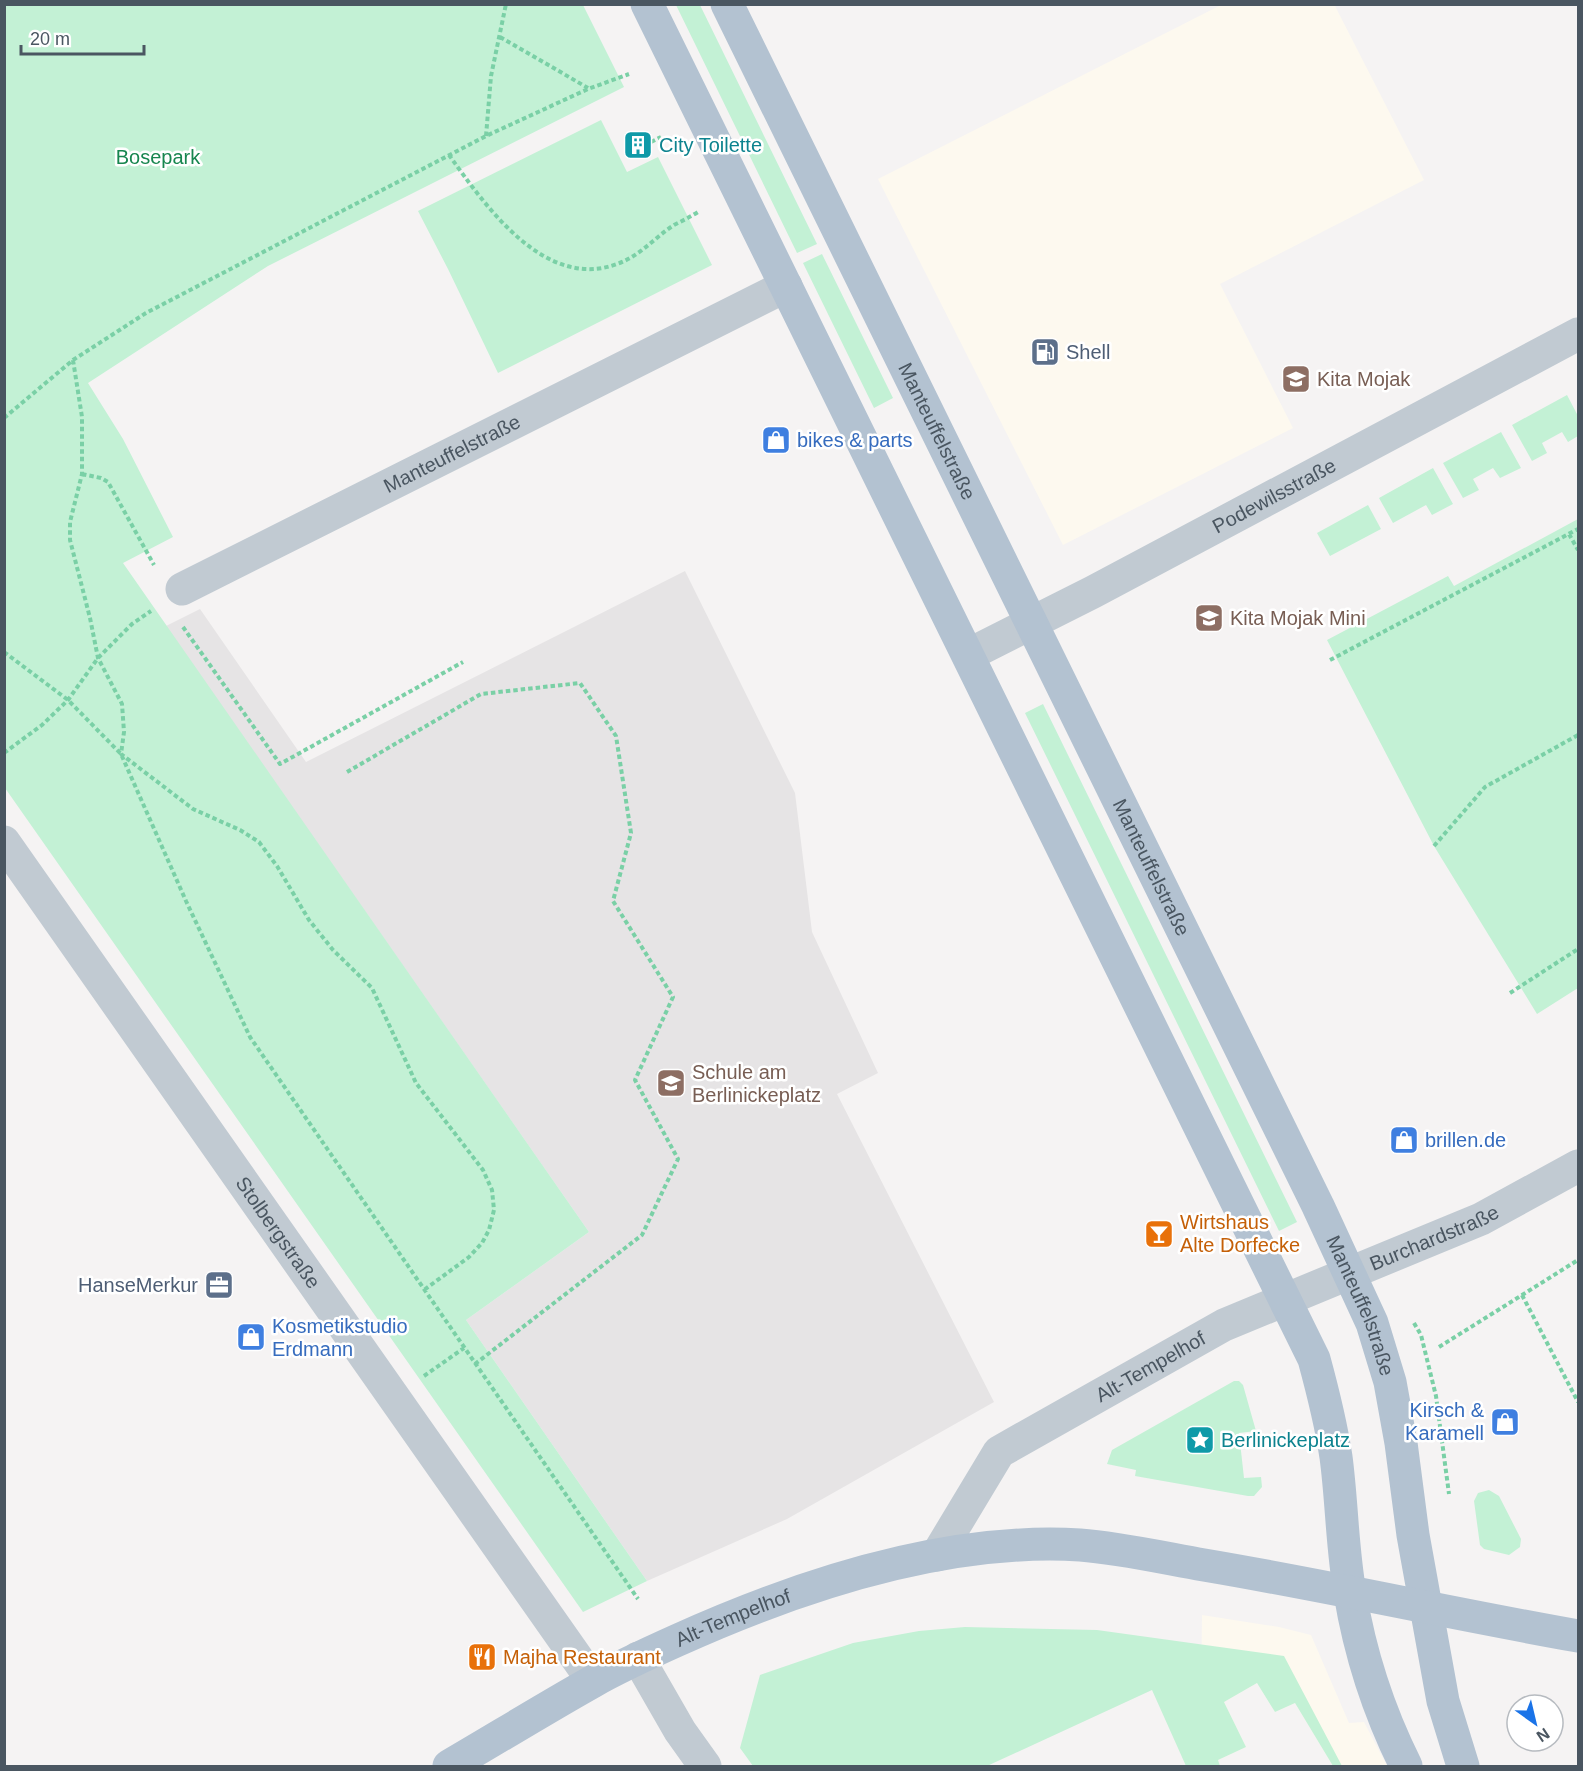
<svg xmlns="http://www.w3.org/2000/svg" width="1583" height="1771" viewBox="0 0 1583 1771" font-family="Arial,sans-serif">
  <rect width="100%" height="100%" fill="#f5f3f3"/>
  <!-- commercial -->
  <path fill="#fdf9ef" d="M 1334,4 L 1424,180 L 1220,284 L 1293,428 L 1063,545 L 878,179 L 1221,5 Z
    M 1202,1615 L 1279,1627 L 1311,1635 L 1349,1723 L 1364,1722 L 1387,1766 L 1333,1766 L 1295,1703 L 1275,1712 L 1257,1683 L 1224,1702 L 1246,1747 L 1218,1760 L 1220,1766 L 1200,1766 Z"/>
  <!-- education -->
  <path fill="#e6e4e5" d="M 685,571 L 795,793 L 812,932 L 878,1073 L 837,1094 L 994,1402 L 787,1519 L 647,1581 L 466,1320 L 589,1232 L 166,626 L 200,609 L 306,762 Z"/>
  <!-- green -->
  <path fill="#c3f1d5" d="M 4,5 L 583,5 L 624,87 L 268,266 L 88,383 L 123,439 L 173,537 L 123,563 L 589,1232 L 466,1320 L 647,1581 L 583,1612 L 5,788 Z
    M 676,5 L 700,5 L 817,244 L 797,253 Z
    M 601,120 L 627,172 L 658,157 L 712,265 L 498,373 L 448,269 L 418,211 Z
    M 822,254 L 893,398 L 874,408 L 803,263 Z
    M 1567,395 L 1578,416 L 1578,436 L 1568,442 L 1562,432 L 1542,443 L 1547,453 L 1532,461 L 1512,425 Z
    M 1501,432 L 1521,468 L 1500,478 L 1493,468 L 1473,479 L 1479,490 L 1463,498 L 1443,463 Z
    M 1433,468 L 1453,504 L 1432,515 L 1426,505 L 1393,523 L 1379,498 Z
    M 1368,505 L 1381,529 L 1330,556 L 1317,533 Z
    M 1578,519 L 1578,988 L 1537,1014 L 1434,846 L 1327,640 L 1448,576 L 1454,586 Z
    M 1043,704 L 1297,1222 L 1279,1231 L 1025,713 Z
    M 1234,1381 L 1239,1381 L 1243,1385 L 1256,1431 L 1239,1433 L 1244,1478 L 1261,1477 L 1262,1487 L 1254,1496 L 1248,1496 L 1135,1476 L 1136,1470 L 1107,1464 L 1112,1450 Z
    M 1489,1490 L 1499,1496 L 1521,1539 L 1520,1547 L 1509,1555 L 1484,1549 L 1480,1545 L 1474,1501 L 1478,1493 Z
    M 965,1627 L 1097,1630 L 1284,1656 L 1342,1766 L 1333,1766 L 1295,1703 L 1275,1712 L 1257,1683 L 1224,1702 L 1246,1747 L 1218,1760 L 1220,1766 L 1186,1766 L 1152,1690 L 987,1766 L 753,1766 L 740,1748 L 760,1675 L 853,1643 L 919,1631 Z"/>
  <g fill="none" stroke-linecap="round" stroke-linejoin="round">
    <!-- path -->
    <path stroke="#7ad0a6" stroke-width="4" stroke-dasharray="4.5 3" stroke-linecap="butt" d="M 500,37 L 588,88
      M 486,136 L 491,76 L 506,4
      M 651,142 L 661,137
      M 449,155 C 485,205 544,291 617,264 C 640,256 654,238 674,225 C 682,221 690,217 698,212
      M 73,360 L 82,417 L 82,474 L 70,522 L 70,540 L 90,618 L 98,658 L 122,704 L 124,732 L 121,754 L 193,809 L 240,830 L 259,842 L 277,866 L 309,920 L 333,950 L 372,988 L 416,1083 L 483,1170 L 492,1190 L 494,1210 L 489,1230 L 482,1243 L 469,1257 L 424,1290
      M 4,418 L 73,360 L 146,313 L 486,136 L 588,89 L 629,74
      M 82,474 L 101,478 L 108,482 L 154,565
      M 1569,534 L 1578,550
      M 183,627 L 280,764 L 463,662
      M 4,652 L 68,700 L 121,754 L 186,901 L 250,1037 L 638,1599
      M 1330,660 L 1578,529
      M 4,753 L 42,725 L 68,700 L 98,658 L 132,624 L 151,611
      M 347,772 L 481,694 L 580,683 L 616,736 L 631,833 L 613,901 L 673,997 L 635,1080 L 678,1159 L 642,1235 L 475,1364
      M 1434,846 L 1485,787 L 1578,735
      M 1510,993 L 1578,949
      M 1522,1295 L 1578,1402
      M 1414,1323 L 1421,1335 L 1436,1396 L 1449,1494
      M 1439,1347 L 1578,1260
      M 424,1376 L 464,1348"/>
    <!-- minor -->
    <g stroke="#c1cad2" stroke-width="33">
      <path id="s1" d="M 182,589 L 786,286"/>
      <path id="s2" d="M 968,655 L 1093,592 L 1578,334"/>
      <path id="s3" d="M 4,842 L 593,1681"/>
      <path id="s4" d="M 937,1555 L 999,1452 L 1224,1325 L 1481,1219 L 1578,1166"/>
      <path d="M 638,1658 L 680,1731 L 705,1766"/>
    </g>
    <!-- major -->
    <g stroke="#b3c2d1" stroke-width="33">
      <path d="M 647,4 L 1314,1359 C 1323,1392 1331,1424 1336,1457 C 1342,1502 1342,1548 1350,1593 C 1360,1654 1379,1712 1406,1766"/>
      <path id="s5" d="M 727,4 L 1318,1206 L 1372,1323 L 1390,1382 L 1401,1443 L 1413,1535 L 1443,1701 L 1463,1766"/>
      <path id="s6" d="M 449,1766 C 497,1738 544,1709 592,1682 C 620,1666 649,1653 678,1640 C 800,1585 946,1537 1080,1545 C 1120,1548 1164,1558 1204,1565 C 1329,1586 1453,1614 1578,1636"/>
    </g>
  </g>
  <!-- icons -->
  <defs>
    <g id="building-square" transform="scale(1.5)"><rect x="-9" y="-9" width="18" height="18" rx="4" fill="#0f9aa8" stroke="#fff"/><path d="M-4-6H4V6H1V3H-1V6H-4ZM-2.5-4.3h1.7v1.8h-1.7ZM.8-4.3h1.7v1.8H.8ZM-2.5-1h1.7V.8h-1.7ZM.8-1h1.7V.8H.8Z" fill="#fff"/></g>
    <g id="fuel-square" transform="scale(1.5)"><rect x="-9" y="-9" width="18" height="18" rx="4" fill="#5c6f8a" stroke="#fff"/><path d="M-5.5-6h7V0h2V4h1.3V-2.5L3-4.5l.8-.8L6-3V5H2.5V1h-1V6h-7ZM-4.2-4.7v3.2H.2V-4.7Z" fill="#fff"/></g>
    <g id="school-square" transform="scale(1.5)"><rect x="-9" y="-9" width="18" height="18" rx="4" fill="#8d6e63" stroke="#fff"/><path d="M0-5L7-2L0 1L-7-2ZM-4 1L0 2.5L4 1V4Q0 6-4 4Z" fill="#fff"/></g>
    <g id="shop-square" transform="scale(1.5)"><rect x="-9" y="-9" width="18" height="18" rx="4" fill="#3f7fe0" stroke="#fff"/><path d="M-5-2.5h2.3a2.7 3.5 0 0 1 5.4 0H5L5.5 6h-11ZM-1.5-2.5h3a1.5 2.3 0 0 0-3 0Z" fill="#fff"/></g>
    <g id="bar-square" transform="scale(1.5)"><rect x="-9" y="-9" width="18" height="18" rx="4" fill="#e8710a" stroke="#fff"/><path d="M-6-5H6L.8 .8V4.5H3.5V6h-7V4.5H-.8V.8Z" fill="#fff"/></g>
    <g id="office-square" transform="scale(1.5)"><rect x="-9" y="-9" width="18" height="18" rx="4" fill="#5c6f8a" stroke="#fff"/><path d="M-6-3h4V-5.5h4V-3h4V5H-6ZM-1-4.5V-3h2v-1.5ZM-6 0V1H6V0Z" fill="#fff"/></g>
    <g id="sight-square" transform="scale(1.5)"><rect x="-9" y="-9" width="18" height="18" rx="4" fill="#0f9aa8" stroke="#fff"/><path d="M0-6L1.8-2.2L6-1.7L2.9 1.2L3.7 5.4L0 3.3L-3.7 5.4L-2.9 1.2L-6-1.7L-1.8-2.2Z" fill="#fff"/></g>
    <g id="restaurant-square" transform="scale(1.5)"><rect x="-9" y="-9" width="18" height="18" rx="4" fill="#e8710a" stroke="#fff"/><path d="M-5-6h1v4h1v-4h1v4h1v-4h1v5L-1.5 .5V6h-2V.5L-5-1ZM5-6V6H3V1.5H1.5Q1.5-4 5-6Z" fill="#fff"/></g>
  </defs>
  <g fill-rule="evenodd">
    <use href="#building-square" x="638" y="145"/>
    <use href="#fuel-square" x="1045" y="352"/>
    <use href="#school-square" x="1296" y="379"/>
    <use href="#shop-square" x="776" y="440"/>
    <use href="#school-square" x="1209" y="618"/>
    <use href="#school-square" x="671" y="1083"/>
    <use href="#shop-square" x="1404" y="1140"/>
    <use href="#bar-square" x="1159" y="1234"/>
    <use href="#office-square" x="219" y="1285"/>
    <use href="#shop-square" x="251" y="1337"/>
    <use href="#shop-square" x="1505" y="1422"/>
    <use href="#sight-square" x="1200" y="1440"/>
    <use href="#restaurant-square" x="482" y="1657"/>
  </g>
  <g text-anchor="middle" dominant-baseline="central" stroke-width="5" stroke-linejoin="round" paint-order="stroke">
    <!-- culture labels -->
    <g font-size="20" fill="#0d838f" stroke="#fff" text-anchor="start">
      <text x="659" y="145">City Toilette</text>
      <text x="1221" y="1440">Berlinickeplatz</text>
    </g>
    <!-- park labels -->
    <g font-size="20" fill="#17864f" stroke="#fff">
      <text x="158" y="157">Bosepark</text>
    </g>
    <!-- service labels -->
    <g font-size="20" fill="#4e5e75" stroke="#fff" text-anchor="start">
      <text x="1066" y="352">Shell</text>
      <text x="198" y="1285" text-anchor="end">HanseMerkur</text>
    </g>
    <!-- education labels -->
    <g font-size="20" fill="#785e54" stroke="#fff" text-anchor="start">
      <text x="1317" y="379">Kita Mojak</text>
      <text x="1230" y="618">Kita Mojak Mini</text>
      <text x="692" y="1072">Schule am<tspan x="692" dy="23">Berlinickeplatz</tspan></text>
    </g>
    <!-- street labels -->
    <g font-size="20" fill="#4a5661" stroke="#fff">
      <text stroke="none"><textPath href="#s5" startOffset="476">Manteuffelstraße</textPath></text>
      <text stroke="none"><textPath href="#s1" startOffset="302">Manteuffelstraße</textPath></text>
      <text stroke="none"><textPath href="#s2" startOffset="345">Podewilsstraße</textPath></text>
      <text stroke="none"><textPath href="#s5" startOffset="962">Manteuffelstraße</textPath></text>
      <text stroke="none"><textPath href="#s3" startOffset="477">Stolbergstraße</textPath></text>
      <text stroke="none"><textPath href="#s4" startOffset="606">Burchardstraße</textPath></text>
      <text stroke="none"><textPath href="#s5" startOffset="1448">Manteuffelstraße</textPath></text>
      <text stroke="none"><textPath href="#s4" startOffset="294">Alt-Tempelhof</textPath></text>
      <text stroke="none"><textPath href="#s6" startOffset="321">Alt-Tempelhof</textPath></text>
    </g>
    <!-- shop labels -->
    <g font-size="20" fill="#366cbe" stroke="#fff" text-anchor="start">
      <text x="797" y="440">bikes &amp; parts</text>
      <text x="1425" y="1140">brillen.de</text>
      <text x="272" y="1326">Kosmetikstudio<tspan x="272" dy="23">Erdmann</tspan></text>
      <text x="1484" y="1410" text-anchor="end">Kirsch &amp;<tspan x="1484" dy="23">Karamell</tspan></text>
    </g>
    <!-- food labels -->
    <g font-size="20" fill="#c56008" stroke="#fff" text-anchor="start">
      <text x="1180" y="1222">Wirtshaus<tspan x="1180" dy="23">Alte Dorfecke</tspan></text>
      <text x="503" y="1657">Majha Restaurant</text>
    </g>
  </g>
  <!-- border -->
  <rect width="1583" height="1771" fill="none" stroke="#4a5661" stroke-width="12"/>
  <!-- north arrow -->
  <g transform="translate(1535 1723) rotate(146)"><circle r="28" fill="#ffffff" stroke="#b7bbc0" stroke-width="1.5"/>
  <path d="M0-4.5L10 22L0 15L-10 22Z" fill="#1a73e8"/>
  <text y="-9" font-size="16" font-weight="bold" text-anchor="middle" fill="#4a5661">N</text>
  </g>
  <!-- scale -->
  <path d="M21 45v9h123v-9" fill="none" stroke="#4a5661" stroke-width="3"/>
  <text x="30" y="45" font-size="18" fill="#4a5661" stroke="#ffffff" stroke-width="4.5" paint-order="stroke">20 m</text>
</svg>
